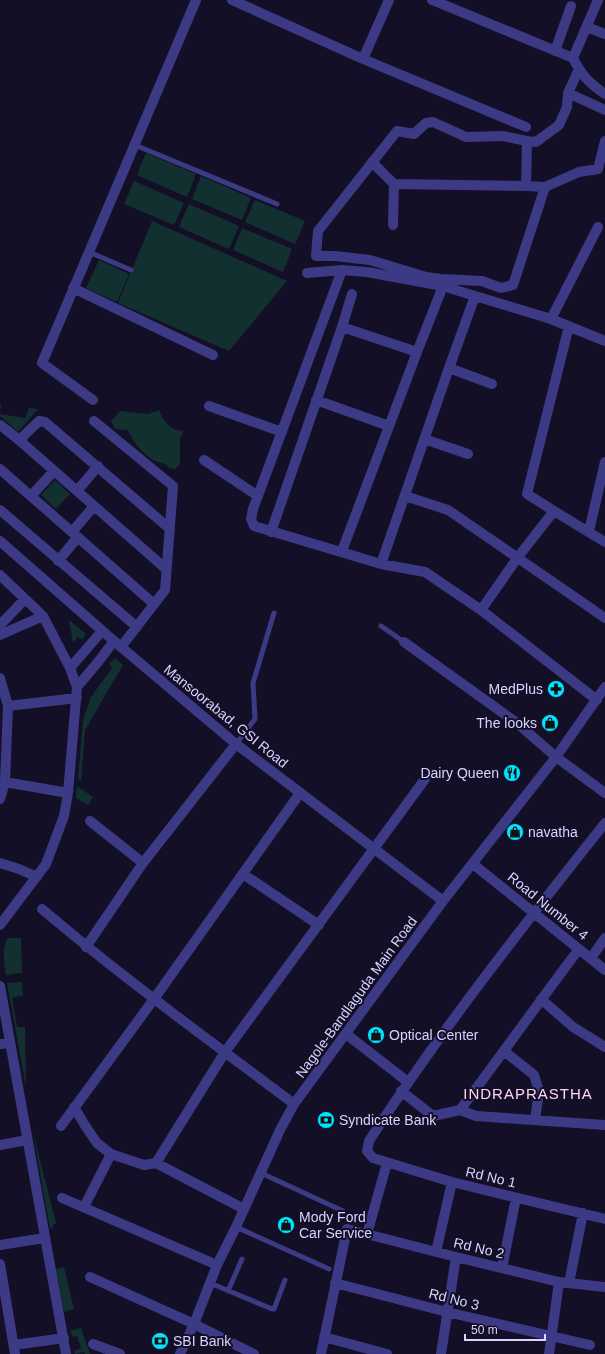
<svg xmlns="http://www.w3.org/2000/svg" width="605" height="1354" viewBox="0 0 605 1354" font-family="Helvetica,sans-serif">
  <rect width="100%" height="100%" fill="#130f26"/>
  <!-- green -->
  <path fill="#12302f" d="M 146,153 L 196,174 L 187,197 L 137,175 Z
    M 201,176 L 251,198 L 242,220 L 192,199 Z
    M 134,181 L 184,203 L 174,225 L 124,204 Z
    M 255,200 L 305,221 L 295,244 L 245,222 Z
    M 189,204 L 239,226 L 229,249 L 179,227 Z
    M 152,221 L 287,281 L 229,351 L 118,303 Z
    M 242,228 L 292,249 L 283,272 L 233,250 Z
    M 99,260 L 129,274 L 117,302 L 86,288 Z
    M 0,404 L 1,404 L 0,414 L 25,418 L 29,408 L 38,409 L 18,432 L 0,416 Z
    M 159,410 C 164,423 170,430 184,431 L 180,438 L 180,464 L 175,469 L 169,468 C 166,463 160,463 155,461 C 142,454 134,443 128,430 L 115,429 L 111,420 L 112,420 L 120,411 L 148,414 Z
    M 55,480 L 70,494 L 56,509 L 41,495 Z
    M 69,620 L 86,634 L 82,640 L 78,637 L 73,643 Z
    M 115,658 L 123,665 L 85,730 L 81,781 L 78,779 L 83,720 L 91,697 L 112,668 L 109,664 Z
    M 77,786 L 93,797 L 88,805 L 76,798 Z
    M 7,938 L 21,938 L 22,973 L 6,975 C 4,962 2,951 7,938 Z
    M 22,982 L 23,996 L 12,997 L 17,1027 L 25,1027 L 26,1087 L 7,983 Z
    M 33,1133 L 56,1223 L 53,1225 L 53,1228 L 50,1229 Z
    M 64,1267 L 74,1309 L 64,1312 L 56,1269 Z
    M 81,1328 L 90,1354 L 85,1354 L 84,1352 L 75,1354 L 74,1351 L 81,1348 L 77,1336 L 73,1337 L 70,1331 Z"/>
  <g fill="none" stroke-linecap="round" stroke-linejoin="round">
    <!-- service -->
    <path stroke="#3d3a85" stroke-width="5" d="M 135,145 L 277,204
      M 89,252 L 131,270
      M 381,626 L 404,642
      M 236,744 L 255,719 L 253,683 L 274,613
      M 261,1173 L 343,1211
      M 236,1227 L 329,1269
      M 210,1283 L 272,1309 L 274,1309 L 285,1280
      M 228,1291 L 242,1259"/>
    <!-- minor -->
    <path stroke="#3d3a85" stroke-width="10" d="M 232,0 L 363,59 L 389,0
      M 432,0 L 573,58 C 582,76 589,83 605,94
      M 587,27 L 605,34
      M 555,51 L 571,6
      M 573,58 L 598,0
      M 363,59 L 526,127
      M 568,93 L 605,110
      M 527,141 L 536,142 L 559,125 L 567,107 L 568,93 L 579,69
      M 372,162 L 394,184 L 393,225
      M 394,184 L 526,186
      M 545,187 L 513,285 L 501,288 L 482,281 L 441,279 L 426,277 L 370,260 L 335,256 L 316,256 L 318,231 L 397,131 L 414,134 L 426,123 L 433,122 L 466,137 L 503,136 L 527,141 L 526,186 L 545,187 L 579,172 L 598,169 L 605,141
      M 342,270 L 253,509 L 251,519 L 254,526 L 381,564 L 425,572 L 481,610 L 597,700
      M 307,273 L 342,270 L 367,272 L 443,286 L 475,296
      M 73,288 L 213,355
      M 551,319 L 598,227
      M 342,327 L 417,352
      M 449,368 L 492,384
      M 93,400 L 42,363 L 196,0
      M 316,400 L 389,426
      M 209,406 L 282,432
      M 94,421 L 173,486 L 165,590 L 121,647
      M 0,425 L 19,440
      M 424,439 L 468,454
      M 204,460 L 258,496
      M 0,469 L 154,604
      M 77,491 L 98,466
      M 31,496 L 54,471
      M 405,496 L 448,510 L 605,618
      M 0,510 L 137,627
      M 554,511 L 527,494 L 569,326
      M 589,531 L 605,462
      M 72,532 L 94,506
      M 271,532 L 342,327 L 352,294
      M 342,551 L 417,352 L 443,286
      M 58,561 L 78,537
      M 381,564 L 449,368 L 475,296 L 551,319 L 605,341
      M 166,569 L 19,440 L 39,421 L 45,422 L 170,529
      M 0,575 L 43,616 L 70,668 L 77,687 L 68,793 L 64,816 L 46,864 L 0,925
      M 481,610 L 518,557 L 554,511 L 605,542
      M 0,625 L 25,599
      M 0,635 L 43,616
      M 404,642 L 517,723 L 556,757 L 605,793
      M 70,668 L 102,631
      M 0,678 L 8,706 L 77,698
      M 77,687 L 98,662 L 114,641
      M 5,782 L 68,793
      M 0,799 L 5,782 L 8,706
      M 90,821 L 143,863
      M 605,823 C 523,926 441,1030 369,1141 L 367,1151 L 373,1158 L 452,1182 L 605,1219
      M 0,863 L 19,869 L 37,877
      M 473,864 L 605,970
      M 243,874 L 319,925
      M 42,909 C 123,978 209,1040 294,1104
      M 86,947 L 143,863 L 236,744
      M 591,958 L 605,938
      M 0,986 L 66,1354
      M 541,999 L 573,1027 L 605,1047
      M 346,1034 L 408,1082
      M 0,1044 L 10,1043
      M 504,1051 L 534,1075 L 539,1091 L 535,1120
      M 401,1091 L 433,1116 L 460,1110 L 476,1116 L 605,1125
      M 74,1107 L 86,1127 L 97,1143 L 111,1154 L 144,1165 L 156,1163 L 225,1052 L 425,779
      M 460,1110 C 500,1057 539,1002 579,949
      M 61,1126 L 154,999 L 300,793
      M 0,1145 L 27,1140
      M 156,1163 L 244,1209
      M 62,1198 L 217,1265
      M 84,1207 L 111,1154
      M 367,1234 L 387,1163
      M 0,1245 L 44,1238
      M 436,1252 L 452,1182
      M 0,1264 L 15,1354
      M 502,1268 L 516,1198
      M 90,1277 L 194,1324 L 254,1354
      M 335,1283 L 447,1312 L 590,1345
      M 569,1283 L 583,1213
      M 324,1337 L 387,1354
      M 93,1344 L 120,1354
      M 14,1345 L 64,1338
      M 321,1354 L 347,1229 L 456,1257 L 559,1282 L 605,1287
      M 441,1354 L 456,1257
      M 549,1354 L 559,1282"/>
    <!-- tertiary -->
    <path stroke="#3d3a85" stroke-width="10" d="M 0,541 L 114,641 L 236,744 L 443,901
      M 180,1354 L 194,1324 L 217,1265 L 236,1227 L 280,1130 L 294,1104 L 443,901 L 556,757 L 605,687"/>
  </g>
  <!-- icons -->
  <defs>
    <g id="pharmacy-disc" transform="scale(0.9)"><circle r="9.5" fill="#00e5ff" stroke="#130f26"/><path d="M-2-6h4v4h4v4h-4v4h-4v-4h-4v-4h4Z" fill="#111"/></g>
    <g id="shop-disc" transform="scale(0.9)"><circle r="9.5" fill="#00e5ff" stroke="#130f26"/><path d="M-5-2.5h2.3a2.7 3.5 0 0 1 5.4 0H5L5.5 6h-11ZM-1.5-2.5h3a1.5 2.3 0 0 0-3 0Z" fill="#111"/></g>
    <g id="restaurant-disc" transform="scale(0.9)"><circle r="9.5" fill="#00e5ff" stroke="#130f26"/><path d="M-5-6h1v4h1v-4h1v4h1v-4h1v5L-1.5 .5V6h-2V.5L-5-1ZM5-6V6H3V1.5H1.5Q1.5-4 5-6Z" fill="#111"/></g>
    <g id="bank-disc" transform="scale(0.9)"><circle r="9.5" fill="#00e5ff" stroke="#130f26"/><path d="M-6-4H6V4H-6ZM0-2.3a2.3 2.3 0 1 0 0 4.6a2.3 2.3 0 1 0 0-4.6Z" fill="#111"/></g>
  </defs>
  <g fill-rule="evenodd">
    <use href="#pharmacy-disc" x="556" y="689"/>
    <use href="#shop-disc" x="550" y="723"/>
    <use href="#restaurant-disc" x="512" y="773"/>
    <use href="#shop-disc" x="515" y="832"/>
    <use href="#shop-disc" x="376" y="1035"/>
    <use href="#bank-disc" x="326" y="1120"/>
    <use href="#shop-disc" x="286" y="1225"/>
    <use href="#bank-disc" x="160" y="1341"/>
  </g>
  <g text-anchor="middle" dominant-baseline="central" stroke-width="4" stroke-linejoin="round" paint-order="stroke">
    <!-- poi labels -->
    <g font-size="14" fill="#d9d4ff" stroke="#130f26" text-anchor="start">
      <text x="543" y="689" text-anchor="end">MedPlus</text>
      <text x="537" y="723" text-anchor="end">The looks</text>
      <text x="499" y="773" text-anchor="end">Dairy Queen</text>
      <text x="528" y="832">navatha</text>
      <text x="389" y="1035">Optical Center</text>
      <text x="339" y="1120">Syndicate Bank</text>
      <text x="299" y="1217">Mody Ford<tspan x="299" dy="16">Car Service</tspan></text>
      <text x="173" y="1341">SBI Bank</text>
    </g>
    <!-- street labels -->
    <g font-size="14" fill="#d9d4ff" stroke="#130f26">
      <text transform="translate(226 716) rotate(39)">Mansoorabad, GSI Road</text>
      <text transform="translate(548 906) rotate(39)">Road Number 4</text>
      <text transform="translate(356 997) rotate(-54)">Nagole-Bandlaguda Main Road</text>
      <text transform="translate(491 1177) rotate(13)">Rd No 1</text>
      <text transform="translate(479 1248) rotate(13)">Rd No 2</text>
      <text transform="translate(454 1299) rotate(14)">Rd No 3</text>
    </g>
    <!-- neighbourhood labels -->
    <g font-size="15" letter-spacing="1" fill="#ffd6f0" stroke="#130f26">
      <text x="528" y="1093">INDRAPRASTHA</text>
    </g>
  </g>
  <!-- scale -->
  <path d="M465 1334v6h80v-6" fill="none" stroke="#d9d4ff" stroke-width="2"/>
  <text x="471" y="1334" font-size="12" fill="#d9d4ff" stroke="#130f26" stroke-width="3" paint-order="stroke">50 m</text>
</svg>
